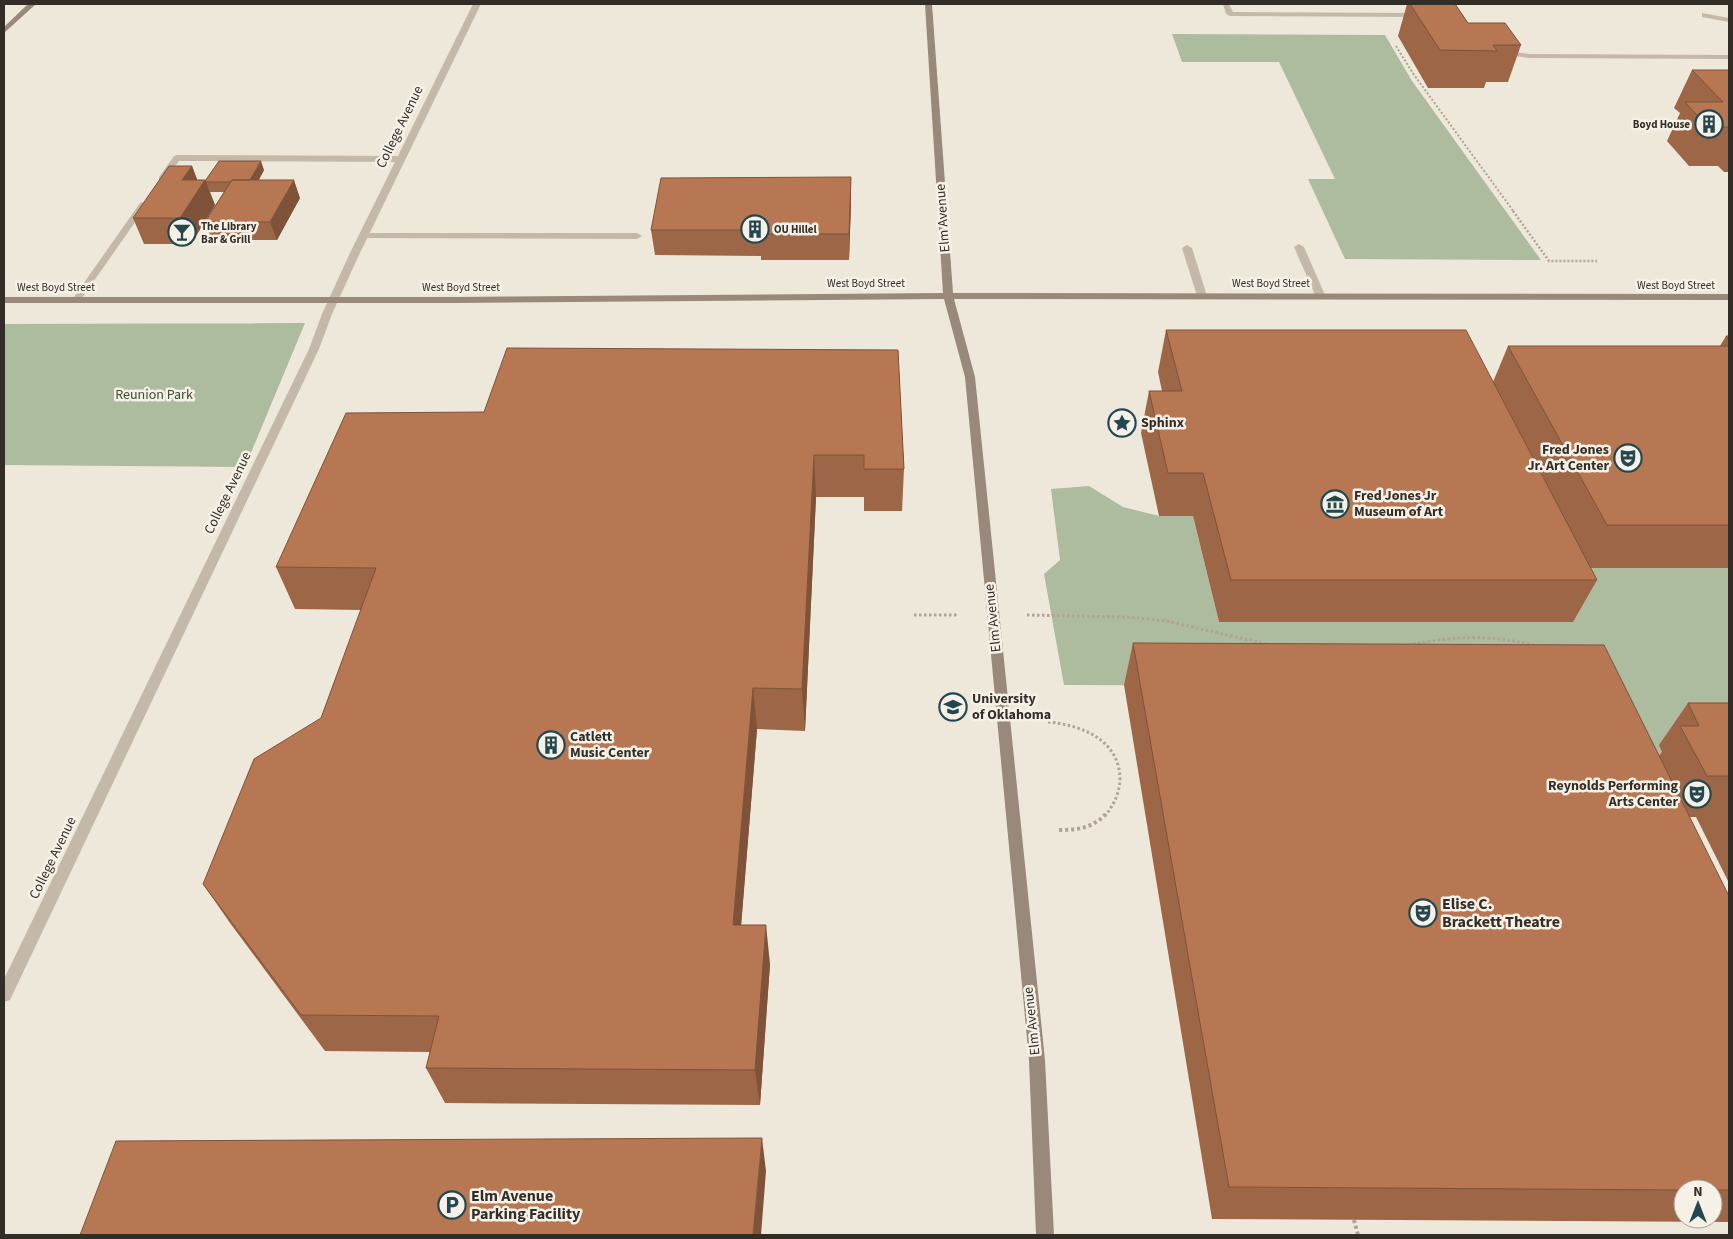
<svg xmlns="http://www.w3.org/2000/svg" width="1733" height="1239" viewBox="0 0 1733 1239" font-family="'Source Sans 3',sans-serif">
  <rect width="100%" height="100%" fill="#eee8db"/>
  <!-- green -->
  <path fill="#adbb9e" d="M 1172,34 L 1385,35 L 1412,81 L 1541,260 L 1345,259 L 1308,179 L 1335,179 L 1279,62 L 1182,62 Z
    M 305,323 L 245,467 L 4,465 L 4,324 Z
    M 1089,486 L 1123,507 L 1159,516 L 1193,516 L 1219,622 L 1572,622 L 1527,529 L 1729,568 L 1729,771 L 1669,767 L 1578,687 L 1064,685 L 1044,574 L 1060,560 L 1051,489 Z"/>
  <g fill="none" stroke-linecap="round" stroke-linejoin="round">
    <!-- path-far3 -->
    <path stroke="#b0a394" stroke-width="2" stroke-dasharray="2 2" stroke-linecap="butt" d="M 1396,46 L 1412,72 L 1514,212"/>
    <!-- path-far2 -->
    <path stroke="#b0a394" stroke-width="2.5" stroke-dasharray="2 2" stroke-linecap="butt" d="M 1513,211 L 1549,261 L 1597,261"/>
    <!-- path-far1 -->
    <path stroke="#b0a394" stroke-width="3" stroke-dasharray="2.5 2.5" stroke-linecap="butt" d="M 914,615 L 958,615
      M 1027,615 L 1128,617 L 1167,621 L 1270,645
      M 1408,645 C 1455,636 1490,634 1537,646
      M 1048,722 C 1081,725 1118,739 1120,777 C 1120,792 1114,805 1105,816"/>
    <!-- path -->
    <path stroke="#b0a394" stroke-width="4" stroke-dasharray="3 3" stroke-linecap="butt" d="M 1059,830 C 1078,830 1092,828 1106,814
      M 1354,1220 L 1358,1235"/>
    <!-- lane -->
    <path fill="#c4b9a9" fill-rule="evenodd" d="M 1223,4 L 1229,4 L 1233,12 L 1419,13 L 1423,15 L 1419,17 L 1230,16 L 1226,14 Z
      M 1702,13 L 1729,18 L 1729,22 L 1702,17 Z
      M 1498,50 L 1529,54 L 1729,55 L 1729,59 L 1529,58 L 1498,54 Z
      M 177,155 L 401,156 L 405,159 L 401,162 L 179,161 L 165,181 L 159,181 L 159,177 L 174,156 Z
      M 143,202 L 147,205 L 80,301 L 74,301 L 74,297 L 140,203 Z
      M 363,233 L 637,233 L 642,236 L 637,239 L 360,238 L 360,234 Z
      M 1299,244 L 1304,247 L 1325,295 L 1323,297 L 1320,298 L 1315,295 L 1294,247 Z
      M 1187,245 L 1192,248 L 1207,296 L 1205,298 L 1199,298 L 1197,296 L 1182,248 Z"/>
    <!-- street -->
    <path fill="#c4b9a9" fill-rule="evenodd" d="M 473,4 L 481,4 L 359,255 L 332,314 L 319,349 L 10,1000 L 4,1002 L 4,979 L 309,349 L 322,314 L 349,255 Z"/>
    <!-- secondary -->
    <path fill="#98897b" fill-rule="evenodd" d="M 28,4 L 36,4 L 4,33 L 4,27 Z
      M 925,4 L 932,4 L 953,293 L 1729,294 L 1729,300 L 954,299 L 975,377 L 1045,1060 L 1054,1235 L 1036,1235 L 1029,1060 L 965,377 L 944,299 L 458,303 L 4,303 L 4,297 L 458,297 L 943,293 Z"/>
  </g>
  <!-- wall -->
  <path fill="#9d6647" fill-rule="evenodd" d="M 1407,4 L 1455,4 L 1468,23 L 1521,45 L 1508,82 L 1486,82 L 1484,88 L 1428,88 L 1398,36 Z
    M 1692,70 L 1729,70 L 1729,172 L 1724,172 L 1718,166 L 1689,166 L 1667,141 L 1680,113 L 1674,108 Z
    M 192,166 L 197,180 L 205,181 L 264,170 L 259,180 L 300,198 L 277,240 L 212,240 L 205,222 L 224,192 L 210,192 L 215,205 L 191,244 L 144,244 L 133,218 Z
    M 851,177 L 851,203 L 849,260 L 761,260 L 761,256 L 655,255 L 651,230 Z
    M 1166,330 L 1493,382 L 1508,346 L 1720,346 L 1726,336 L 1729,336 L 1729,568 L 1590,568 L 1597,580 L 1573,622 L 1219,622 L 1193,516 L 1159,516 L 1141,433 L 1149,391 L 1162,391 L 1158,372 Z
    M 898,350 L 904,469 L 902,511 L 864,511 L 864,497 L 816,497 L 805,731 L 757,729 L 741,925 L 770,964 L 760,1105 L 445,1103 L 426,1068 L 430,1052 L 325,1051 L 230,923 L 203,884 L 321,718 L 361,610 L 295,609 L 276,567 L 484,412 Z
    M 1133,643 L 1659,756 L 1662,752 L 1659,745 L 1688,703 L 1729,703 L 1729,883 L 1696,817 L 1689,817 L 1729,897 L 1729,1222 L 1212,1219 L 1124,685 ZM 1683,1189 L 1713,1189 L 1713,1219 L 1683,1219 Z"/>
  <!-- shaded-wall -->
  <path fill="#7f5339" d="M 261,161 L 264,170 L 252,191 L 249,182 Z
    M 192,166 L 200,187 L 205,180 L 215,205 L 191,244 L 180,218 L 182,180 Z
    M 851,177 L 851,203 L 849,260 L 849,234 Z
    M 294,180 L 300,198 L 277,240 L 270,222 Z
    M 814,455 L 816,497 L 805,731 L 802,689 Z
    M 753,688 L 757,729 L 738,964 L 733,925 Z
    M 766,925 L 770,964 L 760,1105 L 755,1070 Z
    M 762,1138 L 766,1171 L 761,1235 L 753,1235 Z"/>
  <!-- building -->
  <path fill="#b67752" stroke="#7f5339" d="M 1410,4 L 1455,4 L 1468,23 L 1505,23 L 1521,45 L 1493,45 L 1497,51 L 1440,50 Z
    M 1692,70 L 1729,70 L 1729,127 L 1708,127 L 1685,102 L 1723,102 Z
    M 219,161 L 261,161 L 250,180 L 232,180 L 230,182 L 206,182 L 205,181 Z
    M 169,166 L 192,166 L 182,180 L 205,180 L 180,218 L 133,218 Z
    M 851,177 L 849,234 L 760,234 L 760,230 L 651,230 L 661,178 Z
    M 232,180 L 294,180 L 270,222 L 205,222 Z
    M 1166,330 L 1466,330 L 1597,580 L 1231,580 L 1203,473 L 1168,473 L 1149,391 L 1182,391 Z
    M 1726,336 L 1729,336 L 1729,341 Z
    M 1508,346 L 1729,346 L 1729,525 L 1607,525 Z
    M 507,348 L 898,350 L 904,469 L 864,469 L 864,455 L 814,455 L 802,689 L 753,688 L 733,925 L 766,925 L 755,1070 L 426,1068 L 439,1016 L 301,1015 L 203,884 L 254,759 L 321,718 L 376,568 L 276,567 L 346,413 L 484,412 Z
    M 1133,643 L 1604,645 L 1729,896 L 1729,1190 L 1713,1190 L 1713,1189 L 1683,1189 L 1683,1190 L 1229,1187 Z
    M 1688,703 L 1729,703 L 1729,779 L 1728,776 L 1707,776 L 1680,726 L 1699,726 Z
    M 762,1138 L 753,1235 L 80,1235 L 116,1141 Z"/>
  <!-- icons -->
  <defs>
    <g id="building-ring" transform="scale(1.4375)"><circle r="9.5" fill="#f6f1e7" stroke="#23464f" stroke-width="1.5"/><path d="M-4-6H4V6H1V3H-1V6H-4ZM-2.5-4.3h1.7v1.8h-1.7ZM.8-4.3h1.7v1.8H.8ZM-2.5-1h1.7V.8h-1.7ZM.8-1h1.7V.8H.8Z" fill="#23464f"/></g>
    <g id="bar-ring" transform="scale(1.4375)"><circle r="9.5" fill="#f6f1e7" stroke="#23464f" stroke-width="1.5"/><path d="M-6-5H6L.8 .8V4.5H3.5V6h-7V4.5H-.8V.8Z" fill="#23464f"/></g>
    <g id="sight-ring" transform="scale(1.4375)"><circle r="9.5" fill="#f6f1e7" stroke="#23464f" stroke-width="1.5"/><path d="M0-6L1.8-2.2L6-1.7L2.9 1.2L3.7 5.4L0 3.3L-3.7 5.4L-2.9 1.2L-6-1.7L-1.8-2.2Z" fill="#23464f"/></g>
    <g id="theatre-ring" transform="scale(1.4375)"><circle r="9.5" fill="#f6f1e7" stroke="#23464f" stroke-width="1.5"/><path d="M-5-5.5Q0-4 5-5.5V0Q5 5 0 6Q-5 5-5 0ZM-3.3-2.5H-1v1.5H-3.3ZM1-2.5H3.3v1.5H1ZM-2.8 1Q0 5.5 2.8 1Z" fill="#23464f"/></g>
    <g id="museum-ring" transform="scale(1.4375)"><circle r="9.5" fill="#f6f1e7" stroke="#23464f" stroke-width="1.5"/><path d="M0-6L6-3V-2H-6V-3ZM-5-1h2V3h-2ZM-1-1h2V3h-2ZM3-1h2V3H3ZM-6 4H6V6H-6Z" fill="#23464f"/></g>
    <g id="university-ring" transform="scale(1.4375)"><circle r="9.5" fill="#f6f1e7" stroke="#23464f" stroke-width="1.5"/><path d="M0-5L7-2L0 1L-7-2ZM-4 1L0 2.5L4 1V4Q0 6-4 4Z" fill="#23464f"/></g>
    <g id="parking-ring" transform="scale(1.4375)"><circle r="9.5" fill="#f6f1e7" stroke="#23464f" stroke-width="1.5"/><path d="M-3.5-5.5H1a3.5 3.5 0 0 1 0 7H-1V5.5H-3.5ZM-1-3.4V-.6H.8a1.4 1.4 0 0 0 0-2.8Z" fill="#23464f"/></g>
  </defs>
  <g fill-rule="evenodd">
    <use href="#building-ring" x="1709" y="124"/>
    <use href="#building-ring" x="755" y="229"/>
    <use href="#bar-ring" x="182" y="232"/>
    <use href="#sight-ring" x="1122" y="423"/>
    <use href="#theatre-ring" x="1628" y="458"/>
    <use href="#museum-ring" x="1335" y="504"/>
    <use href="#university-ring" x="953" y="707"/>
    <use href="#building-ring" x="551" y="745"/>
    <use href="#theatre-ring" x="1697" y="794"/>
    <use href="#theatre-ring" x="1423" y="913"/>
    <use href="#parking-ring" x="452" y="1205"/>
  </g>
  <g text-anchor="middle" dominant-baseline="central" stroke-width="5" stroke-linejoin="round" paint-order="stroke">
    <!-- far-poi labels -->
    <g font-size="11" font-weight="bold" fill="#332d28" stroke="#f6f1e7" text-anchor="start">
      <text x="1690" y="124" text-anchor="end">Boyd House</text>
      <text x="201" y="226">The Library<tspan x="201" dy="13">Bar &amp; Grill</tspan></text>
      <text x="774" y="229">OU Hillel</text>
    </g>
    <!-- far-street labels -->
    <g font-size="11" fill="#332d28" stroke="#f6f1e7">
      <text x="866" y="283">West Boyd Street</text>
      <text x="1271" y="283">West Boyd Street</text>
      <text x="1676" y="285">West Boyd Street</text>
      <text x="56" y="287">West Boyd Street</text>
      <text x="461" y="287">West Boyd Street</text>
    </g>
    <!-- street labels -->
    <g font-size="14" fill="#332d28" stroke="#f6f1e7">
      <text transform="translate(400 127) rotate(-64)">College Avenue</text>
      <text transform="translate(943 218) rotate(-94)">Elm Avenue</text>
      <text transform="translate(228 493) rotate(-64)">College Avenue</text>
      <text transform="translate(993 618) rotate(-96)">Elm Avenue</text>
      <text transform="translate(53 858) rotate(-64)">College Avenue</text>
      <text transform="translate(1032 1021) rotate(-96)">Elm Avenue</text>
    </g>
    <!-- park labels -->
    <g font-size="14" fill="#3e4e2f" stroke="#f6f1e7">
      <text x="154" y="395">Reunion Park</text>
    </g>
    <!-- poi labels -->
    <g font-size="14" font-weight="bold" fill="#332d28" stroke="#f6f1e7" text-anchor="start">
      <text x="1141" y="423">Sphinx</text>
      <text x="1609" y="450" text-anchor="end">Fred Jones<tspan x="1609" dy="16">Jr. Art Center</tspan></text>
      <text x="1354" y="496">Fred Jones Jr<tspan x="1354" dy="16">Museum of Art</tspan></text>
      <text x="972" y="699">University<tspan x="972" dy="16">of Oklahoma</tspan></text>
      <text x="570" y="737">Catlett<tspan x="570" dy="16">Music Center</tspan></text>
      <text x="1678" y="786" text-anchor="end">Reynolds Performing<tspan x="1678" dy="16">Arts Center</tspan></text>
    </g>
    <!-- near-poi labels -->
    <g font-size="16" font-weight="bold" fill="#332d28" stroke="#f6f1e7" text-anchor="start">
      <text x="1442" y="904">Elise C.<tspan x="1442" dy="18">Brackett Theatre</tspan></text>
      <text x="471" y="1196">Elm Avenue<tspan x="471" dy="18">Parking Facility</tspan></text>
    </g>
  </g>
  <!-- border -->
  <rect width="1733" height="1239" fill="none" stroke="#332d28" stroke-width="10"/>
  <!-- north arrow -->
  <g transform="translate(1698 1204)"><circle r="24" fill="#f6f1e7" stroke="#a8a39b"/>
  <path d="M0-4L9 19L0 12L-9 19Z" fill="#23464f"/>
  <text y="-8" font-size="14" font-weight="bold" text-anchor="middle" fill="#332d28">N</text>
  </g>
</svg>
